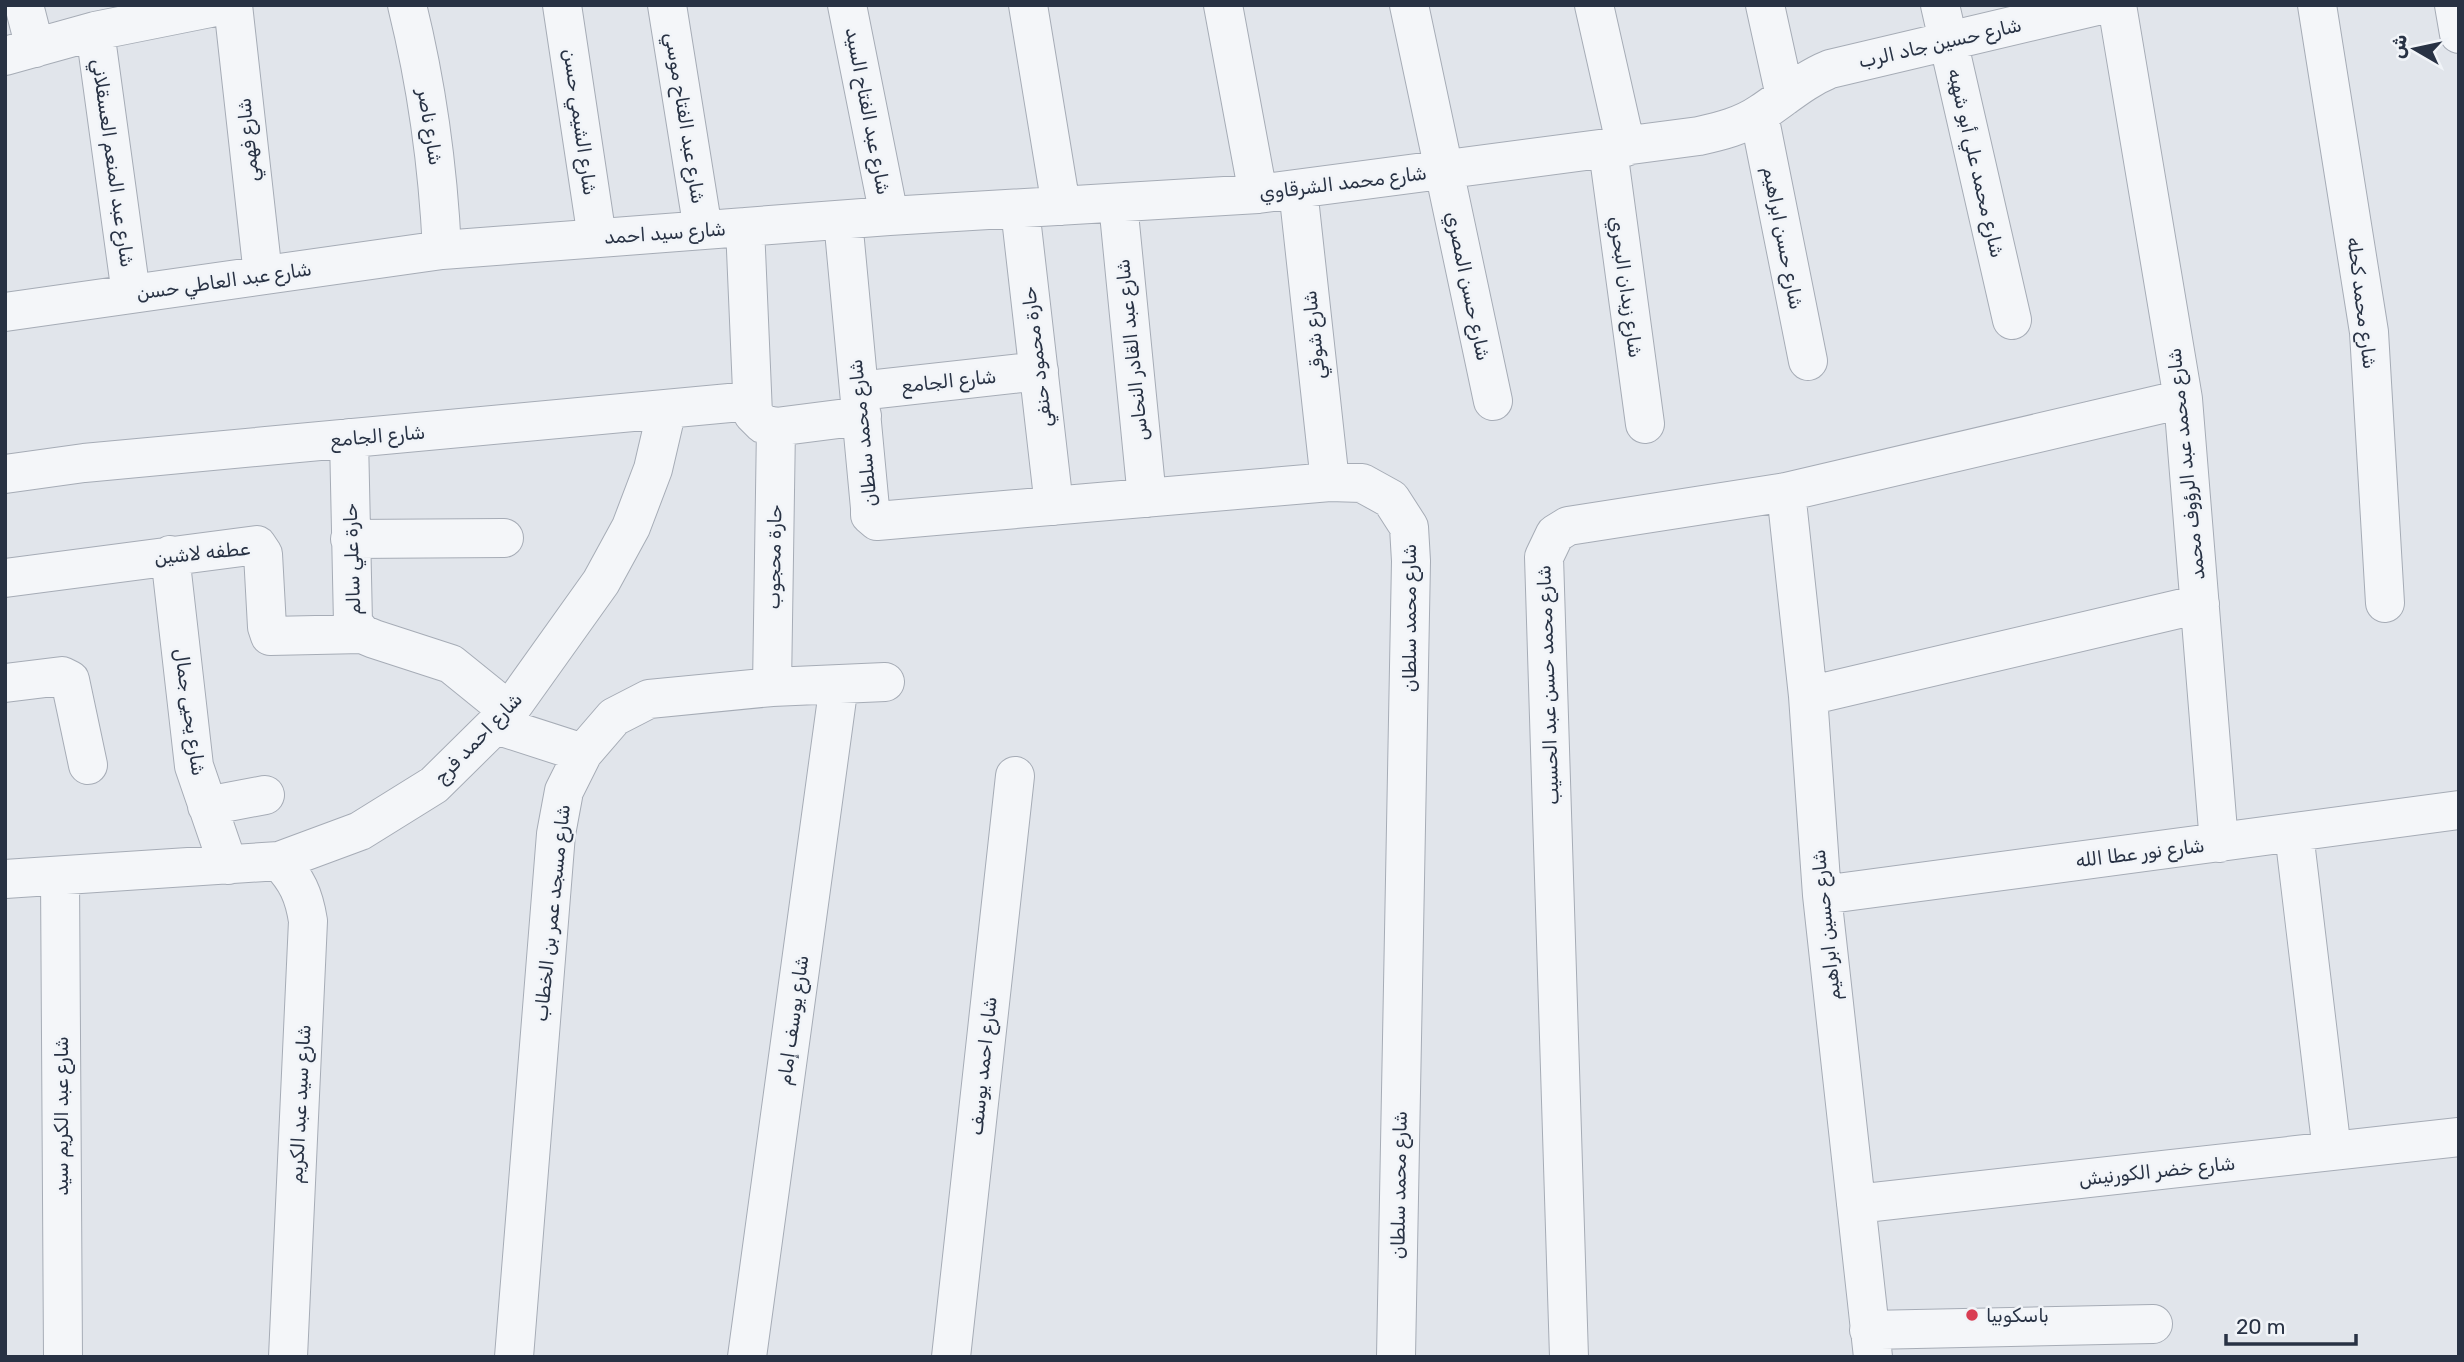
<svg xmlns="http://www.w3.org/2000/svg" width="2464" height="1362" viewBox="0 0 2464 1362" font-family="Rubik,'Noto Naskh Arabic',sans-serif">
  <rect width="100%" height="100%" fill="#e1e5eb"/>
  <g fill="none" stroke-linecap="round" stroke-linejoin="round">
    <!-- minor casing -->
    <g stroke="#a6acb6" stroke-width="40">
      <path id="minor" d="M 24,5 L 35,48
        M 233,5 L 263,275
        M 407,5 C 427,86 438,167 442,250
        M 562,5 L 597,238
        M 667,5 L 703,230
        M 847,5 L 889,216
        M 1028,5 L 1061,206
        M 1223,5 L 1258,194
        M 1409,5 L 1493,401
        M 1594,5 L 1626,147
        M 1765,5 L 1785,96
        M 1940,5 L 2012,320
        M 2117,5 L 2183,399 L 2219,843
        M 2317,5 L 2369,332 L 2385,603
        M 2454,5 L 2459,34
        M 95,31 L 131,294
        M 5,56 L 95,31 L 225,5
        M 1759,115 L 1808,361
        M 1608,150 L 1645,424
        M 1298,189 L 1330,482
        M 1118,203 L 1147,498
        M 1020,209 L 1054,506
        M 843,220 L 870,508 L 870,515 L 877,521 L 1330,482 L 1362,483 L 1391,499 L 1409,527 L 1411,561 L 1396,1357
        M 745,227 L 753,414 L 763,424 L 776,427 L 862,416
        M 5,312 L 442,250 L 889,216 L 1258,194 L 1699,136 C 1721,131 1742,126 1761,113 C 1784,98 1803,80 1830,69 L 2101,5
        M 859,391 L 1039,371
        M 349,438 L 353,623 L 362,634 L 374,639 L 451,664 L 509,711
        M 5,474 L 84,463 L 751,401
        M 1786,492 L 1808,696 L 1822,895 L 1873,1357
        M 350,539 L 504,538
        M 170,555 L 194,766 L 228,865
        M 5,578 L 257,545 L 263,554 L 267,627 L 270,636 L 362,634
        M 5,683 L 62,676 L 70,680 L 88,765
        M 772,687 L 776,427
        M 1808,696 L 2200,604
        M 496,725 L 583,753
        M 207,806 L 265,795
        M 2294,833 L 2332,1151
        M 279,861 C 297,880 304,895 308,921 L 288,1357
        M 60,876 L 63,1357
        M 5,879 L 279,861 L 360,831 L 434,785 L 509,711 L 601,582 L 631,527 L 653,469 L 667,409
        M 1822,895 L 2459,810
        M 1856,1204 L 2459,1137
        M 1869,1330 L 2153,1324
        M 514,1357 L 556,834 L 564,791 L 583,753 L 614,717 L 649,699 L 772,687 L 885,682
        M 747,1357 L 839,684
        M 951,1357 L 1015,776
        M 1569,1357 L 1544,557 L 1555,534 L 1568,526 L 1786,492 L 2183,399"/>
    </g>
    <!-- minor -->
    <use href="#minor" stroke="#f4f6f9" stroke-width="38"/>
  </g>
  <!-- markers -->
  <circle fill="#d93d53" stroke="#f1f4f8" stroke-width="2.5" cx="1972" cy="1315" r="7"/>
  <g text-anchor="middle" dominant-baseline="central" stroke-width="5" stroke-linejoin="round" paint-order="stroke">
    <!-- street labels -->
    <g font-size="19" fill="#283244" stroke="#f1f4f8">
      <text transform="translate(1940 43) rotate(-13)">شارع حسين جاد الرب</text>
      <text transform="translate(868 111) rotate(79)">شارع عبد الفتاح السيد</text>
      <text transform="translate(685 118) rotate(81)">شارع عبد الفتاح موسي</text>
      <text transform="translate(580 122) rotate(82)">شارع الشيمي حسن</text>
      <text transform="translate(430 127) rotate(81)">شارع ناصر</text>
      <text transform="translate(248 140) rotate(-96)">شارع فهمي</text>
      <text transform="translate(113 163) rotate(82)">شارع عبد المنعم العسقلاني</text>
      <text transform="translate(1976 163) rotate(77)">شارع محمد علي أبو شهبه</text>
      <text transform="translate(1343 183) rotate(-7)">شارع محمد الشرقاوي</text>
      <text transform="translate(665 233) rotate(-4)">شارع سيد احمد</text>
      <text transform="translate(1783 238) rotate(79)">شارع حسن ابراهيم</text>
      <text transform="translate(224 281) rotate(-8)">شارع عبد العاطي حسن</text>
      <text transform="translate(1468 286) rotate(78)">شارع حسن المصري</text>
      <text transform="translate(1626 287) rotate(82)">شارع زيدان البحري</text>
      <text transform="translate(2362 303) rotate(83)">شارع محمد كحله</text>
      <text transform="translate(1314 335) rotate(-96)">شارع شوقي</text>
      <text transform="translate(1132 350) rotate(-96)">شارع عبد القادر النحاس</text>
      <text transform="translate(1037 357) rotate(-97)">حارة محمود حنفي</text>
      <text transform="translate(949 381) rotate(-6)">شارع الجامع</text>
      <text transform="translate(863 433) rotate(-96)">شارع محمد سلطان</text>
      <text transform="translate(378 436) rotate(-5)">شارع الجامع</text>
      <text transform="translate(2186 464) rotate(-96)">شارع محمد عبد الرؤوف محمد</text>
      <text transform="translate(202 553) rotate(-6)">عطفه لاشين</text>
      <text transform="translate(774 557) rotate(-89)">حارة محجوب</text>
      <text transform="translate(352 559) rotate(-92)">حارة علي سالم</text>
      <text transform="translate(1409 618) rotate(-90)">شارع محمد سلطان</text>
      <text transform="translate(1548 685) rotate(-92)">شارع محمد حسن عبد الحسيب</text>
      <text transform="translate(190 712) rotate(82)">شارع يحيى جمال</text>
      <text transform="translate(478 738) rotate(-46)">شارع احمد فرج</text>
      <text transform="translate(2140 853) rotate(-7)">شارع نور عطا الله</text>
      <text transform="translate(552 913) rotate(-84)">شارع مسجد عمر بن الخطاب</text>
      <text transform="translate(1826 925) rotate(-96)">شارع حسين ابراهيم</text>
      <text transform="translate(793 1020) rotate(-82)">شارع يوسف إمام</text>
      <text transform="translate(983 1066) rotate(-84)">شارع احمد يوسف</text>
      <text transform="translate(300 1104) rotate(-87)">شارع سيد عبد الكريم</text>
      <text transform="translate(61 1116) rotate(-90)">شارع عبد الكريم سيد</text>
      <text transform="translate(2157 1171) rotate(-6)">شارع خضر الكورنيش</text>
      <text transform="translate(1399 1185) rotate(-89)">شارع محمد سلطان</text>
    </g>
    <!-- poi labels -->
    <g font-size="19" fill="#283244" stroke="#f1f4f8" text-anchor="start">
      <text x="1986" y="1315">باسكوبيا</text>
    </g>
  </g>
  <!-- border -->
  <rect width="2464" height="1362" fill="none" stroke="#283244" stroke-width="14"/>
  <!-- north arrow -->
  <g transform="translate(2415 49) rotate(279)" stroke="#f1f4f8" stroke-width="5" paint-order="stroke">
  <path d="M0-5L12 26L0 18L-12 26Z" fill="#283244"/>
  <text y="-10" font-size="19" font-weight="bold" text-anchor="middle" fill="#283244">ش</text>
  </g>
  <!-- scale -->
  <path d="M2226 1334v10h130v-10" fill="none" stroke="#283244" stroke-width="3.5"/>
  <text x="2236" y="1334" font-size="21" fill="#283244" stroke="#f1f4f8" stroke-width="5" paint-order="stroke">20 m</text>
</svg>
